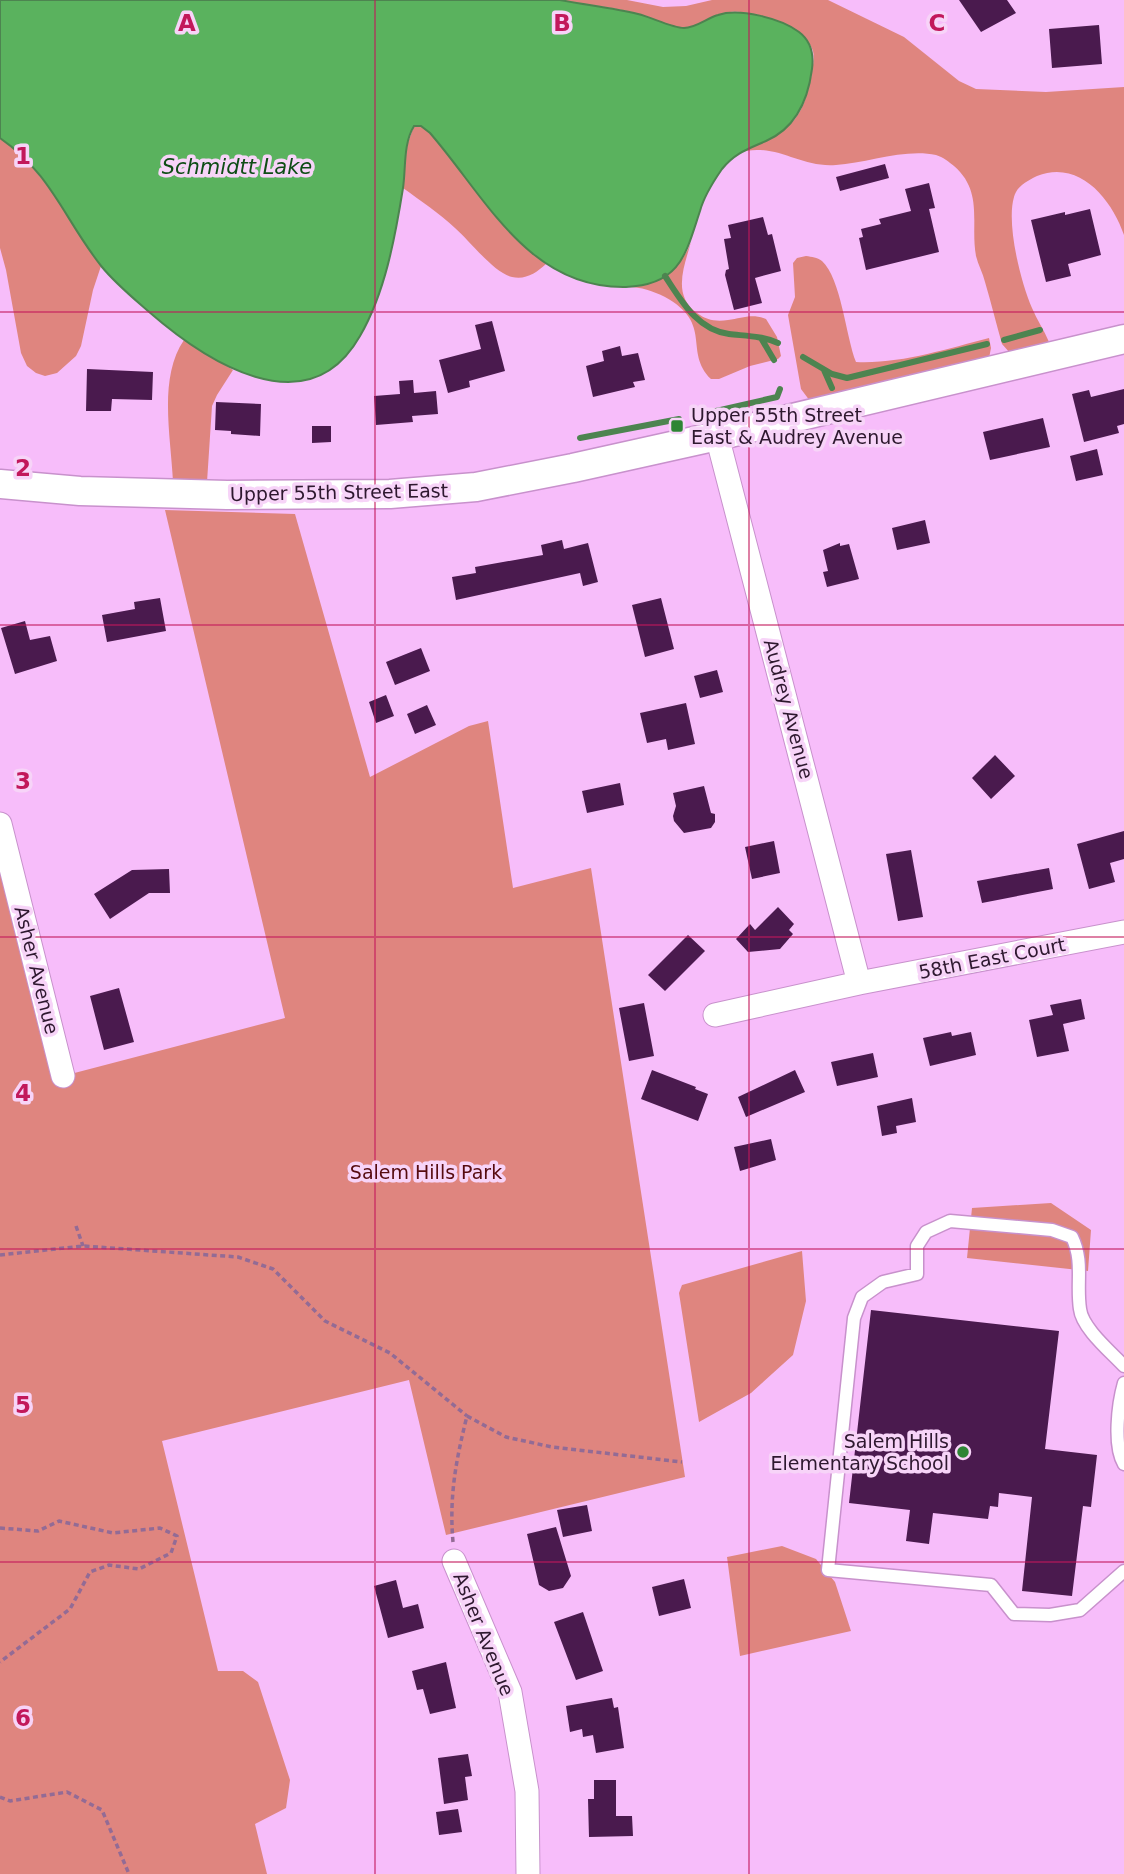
<svg xmlns="http://www.w3.org/2000/svg" width="1124" height="1874" viewBox="0 0 1124 1874" font-family="'DejaVu Sans',sans-serif">
  <rect width="100%" height="100%" fill="#f7bdfa"/>
  <!-- green -->
  <path fill="#df857f" d="M 560,0 L 627,0 L 663,7 L 686,6 L 712,0 L 828,0 L 904,37 L 959,81 L 976,89 L 1046,92 L 1124,87 L 1124,235 C 1112,200 1080,159 1037,176 C 1027,181 1017,186 1014,197 C 1006,224 1021,283 1032,308 C 1037,320 1044,330 1049,342 L 1010,353 L 1002,344 C 996,323 991,302 985,282 C 983,273 978,265 976,256 C 970,224 984,192 954,166 C 949,162 943,157 936,155 C 906,148 866,163 836,165 C 798,168 776,141 737,153 C 781,130 799,134 811,78 C 812,70 815,59 813,51 C 805,26 754,10 730,12 C 713,14 696,31 680,28 C 666,25 653,18 639,14 C 613,7 586,5 560,0 Z
    M 419,125 C 442,137 477,194 495,216 C 510,234 527,250 546,264 C 536,273 526,280 512,277 C 494,273 470,241 455,228 C 439,213 421,201 403,188 L 407,145 L 414,126 Z
    M 0,138 C 46,172 70,220 101,266 L 93,290 L 81,346 L 76,356 L 57,373 L 45,376 L 36,373 L 27,366 L 21,353 L 6,270 L 0,248 Z
    M 691,242 C 684,267 672,295 697,313 C 706,320 716,322 728,320 C 742,318 752,313 766,319 L 777,337 L 781,356 L 778,359 L 750,366 L 719,379 L 711,379 C 683,351 714,324 665,297 C 653,291 641,287 628,287 C 657,282 680,272 691,242 Z
    M 806,256 C 812,257 817,257 822,261 C 841,278 846,337 856,362 C 901,364 946,349 989,338 L 991,348 L 989,358 L 810,401 L 801,389 L 788,315 L 795,297 L 793,263 L 797,258 Z
    M 184,340 L 233,370 L 217,395 L 212,406 L 207,482 L 173,482 C 171,437 158,378 184,340 Z
    M 165,510 L 295,514 L 370,777 L 469,726 L 488,721 L 513,888 L 591,868 L 685,1477 L 446,1535 L 409,1380 L 162,1441 L 218,1671 L 243,1671 L 258,1682 L 290,1780 L 286,1808 L 255,1824 L 267,1874 L 0,1874 L 0,824 L 63,1076 L 285,1018 Z
    M 1051,1203 L 1091,1230 L 1088,1271 L 967,1258 L 972,1208 Z
    M 802,1251 L 806,1301 L 793,1355 L 751,1393 L 699,1422 L 679,1293 L 682,1285 Z
    M 782,1546 L 816,1559 L 835,1582 L 851,1631 L 740,1656 L 727,1557 Z"/>
  <!-- water -->
  <path fill="#5ab25e" stroke="#4d8450" stroke-width="2" d="M 0,0 L 560,0 C 586,5 613,8 638,14 C 651,17 672,28 684,28 C 696,28 707,18 718,15 C 739,8 781,18 799,32 C 811,41 814,54 812,69 C 808,100 796,128 766,141 C 748,149 735,153 722,169 C 713,182 704,196 700,211 C 686,253 681,285 626,287 C 528,289 485,196 430,133 L 421,126 L 414,126 C 403,144 406,168 403,188 C 395,238 385,293 360,336 C 307,429 204,360 148,311 C 132,297 115,283 102,267 C 65,221 52,174 0,138 Z"/>
  <g fill="none" stroke-linecap="round" stroke-linejoin="round">
    <!-- stream -->
    <path stroke="#4d8450" stroke-width="6" d="M 665,276 C 681,300 697,330 729,334 C 746,336 763,336 778,343
      M 761,338 L 774,360
      M 1004,340 L 1040,330
      M 803,357 L 832,374 L 847,378 L 987,344
      M 824,370 L 832,388
      M 703,414 L 777,397 L 780,389
      M 580,438 L 679,419"/>
  </g>
  <!-- building -->
  <path fill="#4a1a4e" d="M 959,0 L 1007,0 L 1016,13 L 981,32 Z
    M 1099,25 L 1102,64 L 1052,68 L 1049,29 Z
    M 885,164 L 889,178 L 840,191 L 836,177 Z
    M 929,183 L 935,208 L 929,209 L 939,252 L 866,270 L 859,238 L 863,237 L 861,229 L 881,224 L 879,219 L 911,211 L 905,189 Z
    M 1090,209 L 1101,255 L 1068,264 L 1071,276 L 1046,282 L 1031,220 L 1065,212 L 1065,215 Z
    M 763,217 L 768,235 L 772,234 L 781,271 L 755,278 L 762,303 L 734,310 L 725,275 L 726,270 L 729,269 L 724,239 L 731,238 L 728,225 Z
    M 492,321 L 505,371 L 469,381 L 470,387 L 448,393 L 439,360 L 481,349 L 475,325 Z
    M 620,346 L 622,356 L 638,353 L 645,380 L 633,382 L 635,387 L 593,397 L 586,366 L 604,361 L 602,351 Z
    M 87,369 L 153,372 L 152,400 L 112,399 L 111,411 L 86,411 Z
    M 413,380 L 414,393 L 436,391 L 438,414 L 412,416 L 413,422 L 376,425 L 374,396 L 400,394 L 399,381 Z
    M 1124,389 L 1124,424 L 1117,426 L 1119,433 L 1084,442 L 1072,394 L 1089,390 L 1091,397 Z
    M 216,402 L 261,404 L 260,436 L 231,434 L 231,431 L 215,430 Z
    M 1043,418 L 1050,447 L 990,460 L 983,432 Z
    M 312,426 L 331,426 L 331,442 L 312,443 Z
    M 1097,449 L 1103,475 L 1076,481 L 1070,456 Z
    M 925,520 L 930,543 L 897,550 L 892,528 Z
    M 562,540 L 564,549 L 588,543 L 598,582 L 583,586 L 580,573 L 456,600 L 452,577 L 476,573 L 475,567 L 543,555 L 541,545 Z
    M 840,543 L 840,546 L 849,544 L 859,579 L 827,587 L 823,572 L 828,571 L 823,550 Z
    M 160,598 L 166,631 L 107,642 L 102,615 L 135,609 L 134,602 Z
    M 661,598 L 674,649 L 645,657 L 632,605 Z
    M 25,621 L 30,640 L 50,636 L 57,661 L 15,674 L 1,628 Z
    M 421,648 L 430,671 L 395,685 L 386,662 Z
    M 717,670 L 723,692 L 700,698 L 694,676 Z
    M 386,695 L 394,716 L 376,723 L 369,702 Z
    M 686,703 L 695,744 L 668,750 L 666,739 L 647,743 L 640,713 Z
    M 427,705 L 436,725 L 415,734 L 407,714 Z
    M 995,755 L 1015,776 L 991,799 L 972,778 Z
    M 620,783 L 624,805 L 587,813 L 582,791 Z
    M 704,786 L 711,813 L 715,814 L 715,822 L 711,828 L 684,833 L 674,821 L 673,816 L 676,806 L 673,793 Z
    M 1124,831 L 1124,859 L 1110,863 L 1115,882 L 1089,889 L 1077,844 Z
    M 774,841 L 780,873 L 752,879 L 745,847 Z
    M 911,850 L 923,917 L 898,921 L 886,854 Z
    M 1049,868 L 1053,889 L 982,903 L 977,881 Z
    M 169,869 L 170,893 L 149,893 L 110,919 L 94,894 L 132,870 Z
    M 778,907 L 794,924 L 789,930 L 793,934 L 780,949 L 748,952 L 736,939 L 750,924 L 755,930 Z
    M 688,935 L 705,951 L 665,991 L 648,975 Z
    M 119,988 L 134,1042 L 104,1050 L 90,996 Z
    M 1081,999 L 1085,1019 L 1063,1024 L 1069,1051 L 1037,1057 L 1029,1020 L 1053,1015 L 1050,1005 Z
    M 644,1003 L 654,1056 L 629,1061 L 619,1008 Z
    M 951,1032 L 952,1036 L 971,1032 L 976,1055 L 930,1066 L 923,1038 Z
    M 873,1053 L 878,1077 L 837,1086 L 831,1062 Z
    M 652,1070 L 696,1087 L 695,1089 L 708,1094 L 698,1121 L 641,1099 Z
    M 795,1070 L 805,1092 L 746,1117 L 738,1097 Z
    M 912,1098 L 916,1122 L 896,1126 L 897,1133 L 882,1136 L 877,1106 Z
    M 771,1139 L 776,1160 L 740,1171 L 734,1147 Z
    M 871,1310 L 1059,1331 L 1045,1449 L 1097,1455 L 1091,1507 L 1083,1506 L 1072,1596 L 1022,1591 L 1032,1497 L 999,1493 L 998,1507 L 990,1506 L 988,1519 L 933,1513 L 929,1544 L 906,1541 L 910,1510 L 849,1503 Z
    M 587,1505 L 592,1531 L 563,1537 L 557,1510 Z
    M 556,1527 L 571,1576 L 563,1588 L 549,1591 L 539,1585 L 527,1534 Z
    M 684,1579 L 691,1608 L 659,1616 L 652,1587 Z
    M 396,1580 L 403,1608 L 418,1604 L 424,1628 L 388,1638 L 374,1586 Z
    M 583,1612 L 603,1671 L 576,1680 L 554,1622 Z
    M 446,1662 L 456,1708 L 430,1714 L 423,1689 L 417,1690 L 412,1671 Z
    M 612,1698 L 614,1708 L 618,1707 L 624,1748 L 596,1753 L 593,1735 L 583,1737 L 582,1729 L 570,1732 L 566,1706 Z
    M 468,1754 L 472,1776 L 465,1777 L 468,1800 L 444,1804 L 438,1758 Z
    M 594,1780 L 616,1780 L 616,1816 L 632,1816 L 633,1836 L 589,1837 L 588,1799 L 594,1799 Z
    M 458,1809 L 462,1832 L 439,1835 L 436,1812 Z"/>
  <g fill="none" stroke-linecap="round" stroke-linejoin="round">
    <!-- service casing -->
    <g stroke="#c891cc" stroke-width="15">
      <path id="service" d="M 1124,1366 C 1111,1352 1082,1328 1080,1309 C 1076,1283 1084,1262 1072,1237 L 1052,1230 L 950,1221 L 926,1232 L 917,1246 L 917,1274 L 883,1282 L 862,1297 L 854,1318 L 828,1570 L 991,1585 L 1014,1614 L 1050,1615 L 1080,1610 L 1124,1571
        M 1124,1383 C 1118,1404 1113,1446 1124,1464"/>
    </g>
    <!-- minor casing -->
    <g stroke="#c891cc" stroke-width="25">
      <path id="minor" d="M 717,436 L 859,983
        M 0,824 L 63,1076
        M 715,1015 L 859,983 L 1124,932
        M 454,1561 L 510,1692 L 527,1791 L 528,1874"/>
    </g>
    <!-- tertiary casing -->
    <g stroke="#c891cc" stroke-width="31">
      <path id="tertiary" d="M 0,484 L 80,491 L 227,495 L 390,494 L 476,487 L 573,468 L 717,436 L 1124,339"/>
    </g>
    <!-- path -->
    <path stroke="#936b95" stroke-width="3.5" stroke-dasharray="5 3.5" stroke-linecap="butt" d="M 76,1226 L 83,1246
      M 0,1255 L 83,1246 L 238,1257 L 273,1269 L 325,1321 L 390,1353 L 467,1416
      M 0,1528 L 38,1531 L 59,1521 L 113,1533 L 160,1528 L 177,1536 L 171,1553 L 139,1569 L 109,1565 L 90,1572 L 70,1609 L 0,1662
      M 453,1542 C 449,1496 456,1460 467,1416 L 506,1437 L 552,1447 L 682,1462
      M 0,1797 L 10,1801 L 67,1792 L 102,1810 L 129,1874"/>
    <!-- service -->
    <use href="#service" stroke="#fff" stroke-width="12"/>
    <!-- minor -->
    <use href="#minor" stroke="#fff" stroke-width="23"/>
    <!-- tertiary -->
    <use href="#tertiary" stroke="#fff" stroke-width="28"/>
  </g>
  <!-- grid -->
  <path fill="none" stroke="#c2185b" stroke-width="2" stroke-opacity="0.55" d="M 375,0 L 375,1874M 749,0 L 749,1874M 0,312 L 1124,312M 0,625 L 1124,625M 0,937 L 1124,937M 0,1249 L 1124,1249M 0,1562 L 1124,1562"/>
  <!-- markers -->
  <g fill="#2d8534" stroke="#f7d4f8" stroke-width="2.5">
    <rect x="670" y="419" width="14" height="14" rx="3.5"/>
    <circle cx="963" cy="1452" r="7"/>
  </g>
  <g text-anchor="middle" dominant-baseline="central" stroke-width="7" stroke-linejoin="round" paint-order="stroke">
    <!-- poi labels -->
    <g font-size="19" fill="#2e182f" stroke="#f7d4f8" text-anchor="start">
      <text x="691" y="415">Upper 55th Street<tspan x="691" dy="22">East &amp; Audrey Avenue</tspan></text>
      <text x="949" y="1441" text-anchor="end">Salem Hills<tspan x="949" dy="22">Elementary School</tspan></text>
    </g>
    <!-- street labels -->
    <g font-size="19" fill="#2e182f" stroke="#f7d4f8">
      <text transform="translate(339 492) rotate(-1)">Upper 55th Street East</text>
      <text transform="translate(789 709) rotate(75)">Audrey Avenue</text>
      <text transform="translate(992 958) rotate(-11)">58th East Court</text>
      <text transform="translate(37 970) rotate(76)">Asher Avenue</text>
      <text transform="translate(484 1634) rotate(68)">Asher Avenue</text>
    </g>
    <!-- park labels -->
    <g font-size="19" fill="#560b0f" stroke="#f7d4f8">
      <text x="426" y="1172">Salem Hills Park</text>
    </g>
    <!-- water labels -->
    <g font-size="21" font-style="italic" fill="#0f4d16" stroke="#f7d4f8">
      <text x="237" y="167">Schmidtt Lake</text>
    </g>
  </g>
  <g font-size="23" text-anchor="middle" font-weight="bold" fill="#c2185b" stroke="#f7d4f8" stroke-width="7" stroke-linejoin="round" paint-order="stroke">
    <text x="187" y="31">A</text>
    <text x="562" y="31">B</text>
    <text x="937" y="31">C</text>
    <text x="23" y="164">1</text>
    <text x="23" y="476">2</text>
    <text x="23" y="789">3</text>
    <text x="23" y="1101">4</text>
    <text x="23" y="1413">5</text>
    <text x="23" y="1726">6</text>
  </g>
</svg>
